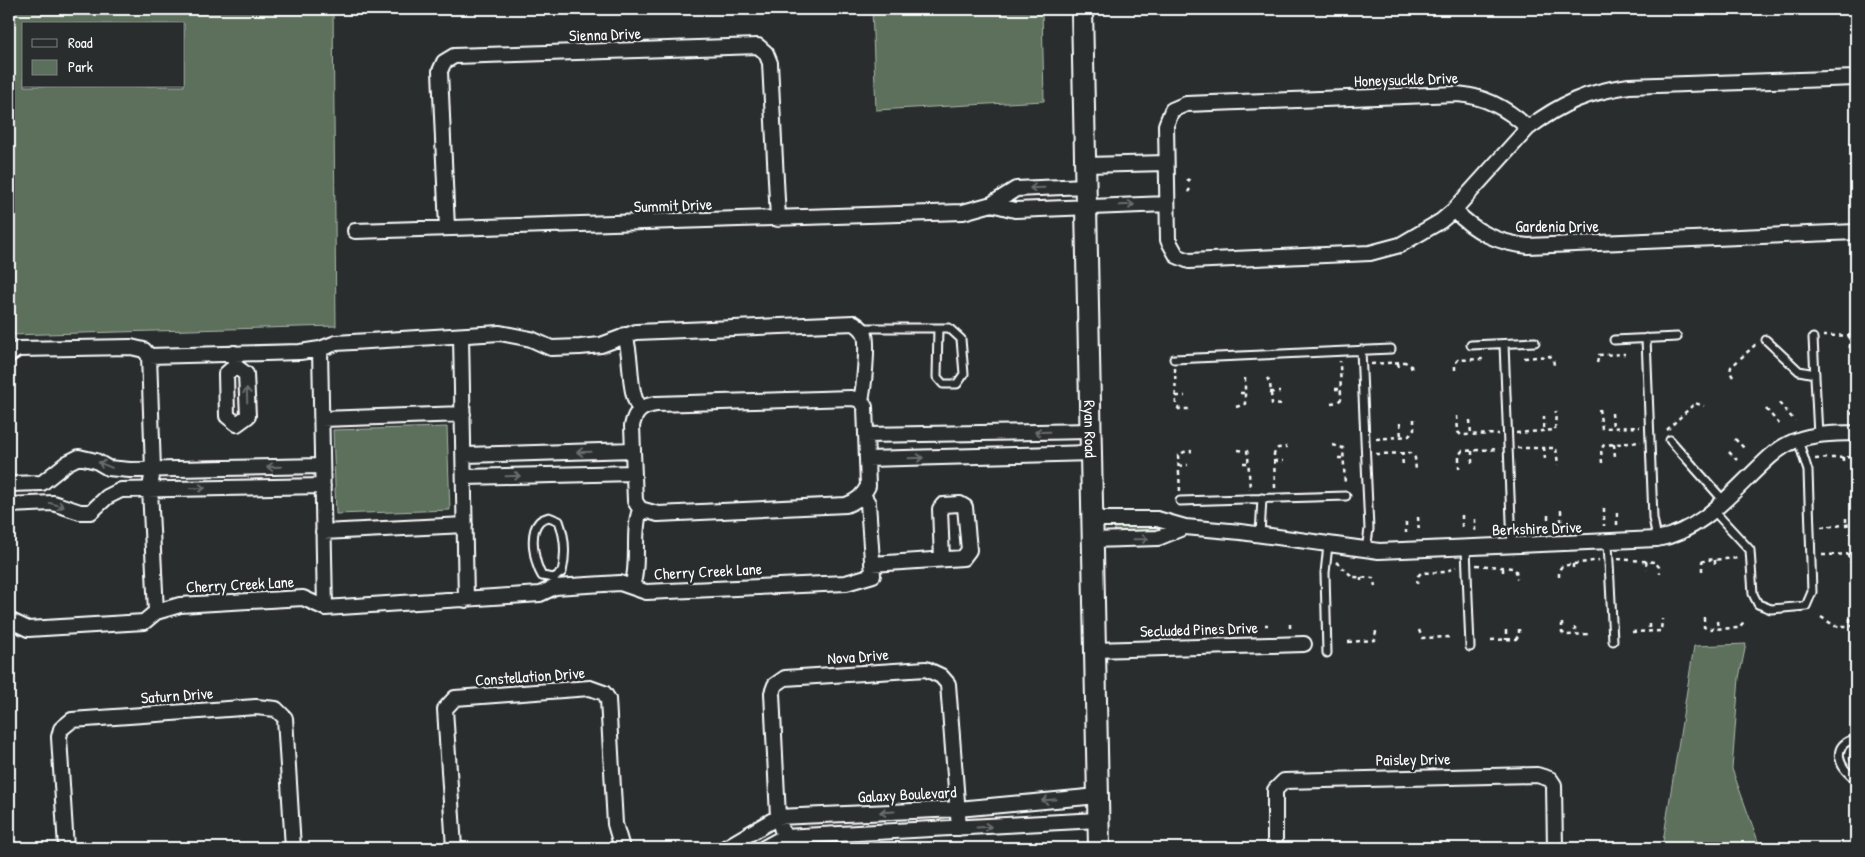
<svg xmlns="http://www.w3.org/2000/svg" width="1865" height="857" viewBox="0 0 1865 857" font-family="'Patrick Hand',sans-serif">
  <rect width="100%" height="100%" fill="#2a2d2e"/>
  <filter id="ink" filterUnits="userSpaceOnUse"><feTurbulence type="fractalNoise" baseFrequency=".02" numOctaves="2"/><feDisplacementMap in="SourceGraphic" scale="10" xChannelSelector="R" yChannelSelector="G"/><feConvolveMatrix kernelMatrix="1 2 1 2 8 2 1 2 1" color-interpolation-filters="sRGB"/></filter>
  <g filter="url(#ink)">
    <!-- green -->
    <path fill="#5b705c" stroke="#adb8ae" fill-rule="evenodd" d="M 9,9 L 333,9 L 336,326 L 9,335 ZM 24,24 L 184,24 L 184,86 L 24,86 Z
      M 872,9 L 1042,9 L 1044,101 L 876,110 Z
      M 447,427 L 450,510 L 336,514 L 333,430 Z
      M 1117,526 L 1161,526 L 1162,528 L 1158,532 L 1117,533 L 1114,530 Z
      M 1746,644 L 1739,678 L 1732,769 L 1758,841 L 1763,848 L 1662,848 L 1694,646 Z
      M 1856,748 L 1856,768 L 1849,759 L 1850,754 Z"/>
    <g fill="none" stroke-linecap="round" stroke-linejoin="round">
      <!-- service casing -->
      <g stroke="#fff" stroke-width="11">
        <path id="service" d="M 862,328 L 949,328 L 961,339 L 964,374 L 957,384 L 943,384 L 937,377 L 938,328
          M 1646,338 L 1653,518 L 1657,539
          M 1813,338 L 1818,435
          M 1614,340 L 1677,337
          M 1766,340 L 1799,371 L 1815,374
          M 1504,344 L 1512,546
          M 1471,345 L 1535,342
          M 1361,350 L 1369,529 L 1366,550
          M 1174,359 L 1391,349
          M 1670,440 L 1724,501
          M 1180,501 L 1346,496
          M 1713,510 L 1750,550 L 1753,594 L 1758,604 L 1771,609 L 1806,606 L 1812,592 L 1808,471 L 1798,440
          M 549,517 L 559,521 C 565,537 566,555 562,572 L 554,578 L 542,576 C 535,564 528,534 539,522 C 541,519 546,518 549,517 Z
          M 1260,535 L 1262,498
          M 1608,543 L 1613,641
          M 1466,548 L 1470,647
          M 1327,653 L 1325,573 L 1328,545
          M 1856,739 C 1830,743 1838,769 1856,779"/>
      </g>
      <!-- minor casing -->
      <g stroke="#fff" stroke-width="18">
        <path id="minor" d="M 1856,78 L 1629,86 C 1587,92 1562,103 1528,128 C 1508,109 1486,96 1457,94 L 1186,104 L 1172,110 L 1166,125 L 1168,240 L 1177,256 L 1189,261 L 1370,253 L 1400,245 L 1441,221 L 1454,210 C 1475,232 1498,243 1528,246 L 1856,232
          M 1085,165 L 1166,163
          M 992,204 L 1015,210 L 1167,204
          M 1454,210 L 1528,128
          M 447,228 L 440,71 L 444,62 L 454,56 L 758,46 L 766,53 L 770,63 L 778,219
          M 355,231 L 963,212 L 992,204 L 1016,189 L 1086,186
          M 625,335 C 633,360 627,389 640,410
          M 461,336 L 466,600
          M 320,349 L 325,608
          M 234,353 L 235,366 L 226,374 L 227,416 L 237,424 L 248,416 L 246,374 L 235,366
          M 9,355 L 18,349 L 131,347 L 144,350 L 149,356 L 300,352 L 320,349 L 336,343 L 500,333 L 531,339 L 551,348 L 580,347 L 601,345 L 636,332 L 854,323 C 859,326 863,329 865,335 C 868,346 864,388 861,400
          M 149,356 L 153,469 L 150,489 L 156,612
          M 851,398 L 861,400 L 865,407 L 868,486 C 863,496 857,501 846,505 L 658,514 L 640,509 L 635,501 L 632,426 C 635,411 642,406 656,404 Z
          M 322,419 L 463,414
          M 866,435 L 1091,431
          M 465,455 L 633,450
          M 867,459 L 1091,453
          M 465,477 L 634,473
          M 9,484 L 42,483 L 67,463 L 79,457 L 96,461 L 108,468 L 130,470 L 322,466
          M 9,505 L 53,503 L 80,512 L 91,512 L 107,497 L 121,490 L 323,486
          M 1092,519 L 1157,519 L 1185,527 L 1158,538 L 1092,540
          M 1185,527 L 1241,532 L 1379,551 L 1657,539 C 1698,532 1727,498 1756,470 C 1766,460 1776,450 1788,444 C 1810,433 1833,434 1856,433
          M 323,532 L 465,525
          M 872,564 L 963,558 L 969,550 L 965,507 L 960,504 L 943,505 L 940,509 L 942,559
          M 632,587 C 640,561 632,534 640,509
          M 9,620 L 28,629 L 144,622 L 156,612 L 180,605 L 303,598 L 325,608 L 540,594 L 555,587 L 620,583 L 646,592 L 846,583 L 873,575 L 868,503 L 863,495
          M 1094,650 L 1304,644
          M 784,837 L 778,817 L 772,693 L 775,685 L 785,678 L 926,669 L 941,676 L 948,684 L 959,828
          M 66,848 L 59,737 L 61,729 L 72,720 L 256,707 L 276,709 L 285,718 L 293,848
          M 454,848 L 445,709 L 455,698 L 590,688 L 604,693 L 608,699 L 615,824 L 622,848
          M 725,848 L 778,817 L 958,809 L 1098,796
          M 764,848 L 784,837 L 1098,820
          M 1275,848 L 1275,790 L 1284,781 L 1537,775 L 1550,779 L 1554,785 L 1555,848"/>
      </g>
      <!-- secondary casing -->
      <g stroke="#fff" stroke-width="24">
        <g id="secondary">
          <path id="s1" d="M 1082,9 L 1099,848"/>
        </g>
      </g>
      <!-- path -->
      <path stroke="#fff" stroke-width="2.5" stroke-dasharray="4 4" stroke-linecap="butt" d="M 1187,179 L 1190,181
        M 1188,192 L 1190,189
        M 1823,336 L 1856,335
        M 1849,336 L 1850,349
        M 1524,358 L 1550,356 L 1553,359 L 1554,365
        M 1398,363 L 1399,368
        M 1597,363 L 1599,355 L 1625,354
        M 1371,364 L 1405,362 L 1411,366 L 1412,372
        M 1175,368 L 1176,406 L 1179,409 L 1190,409
        M 1455,370 L 1455,363 L 1458,360 L 1484,359
        M 1733,377 L 1730,372 L 1731,367 L 1755,345 L 1758,345
        M 1267,378 L 1270,383 L 1272,404 L 1285,405
        M 1335,389 L 1341,389
        M 1270,392 L 1280,392
        M 1240,393 L 1246,393
        M 1176,396 L 1185,396
        M 1331,403 L 1338,402 L 1341,399 L 1340,361
        M 1779,403 L 1795,421
        M 1852,404 L 1852,415
        M 1236,407 L 1245,404 L 1245,378
        M 1599,409 L 1602,428 L 1640,427
        M 1766,409 L 1781,426
        M 1612,413 L 1613,429
        M 1457,416 L 1458,432 L 1461,435 L 1499,434
        M 1544,416 L 1544,432
        M 1470,420 L 1471,435
        M 1400,423 L 1401,438
        M 1667,430 L 1695,403 L 1704,406
        M 1516,433 L 1555,430 L 1556,411
        M 1376,439 L 1409,436 L 1414,430 L 1414,417
        M 1735,439 L 1746,450
        M 1614,444 L 1615,457
        M 1333,445 L 1343,448 L 1345,485
        M 1544,447 L 1545,460
        M 1517,448 L 1556,448 L 1558,465
        M 1238,450 L 1247,451 L 1248,455 L 1250,490
        M 1472,451 L 1472,464
        M 1402,452 L 1403,467
        M 1729,452 L 1737,460
        M 1376,454 L 1411,453 L 1415,458 L 1416,471
        M 1843,457 L 1843,463
        M 1338,458 L 1344,458
        M 1815,459 L 1851,457 L 1854,458 L 1856,463
        M 1274,461 L 1283,461
        M 1243,463 L 1249,463
        M 1602,463 L 1601,449 L 1604,445 L 1641,442
        M 1179,466 L 1188,465
        M 1459,469 L 1459,455 L 1462,451 L 1499,449
        M 1275,488 L 1274,454 L 1278,448 L 1287,447
        M 1180,491 L 1178,456 L 1184,452 L 1192,451
        M 1604,508 L 1604,526
        M 1561,510 L 1561,527
        M 1617,513 L 1617,525
        M 1462,515 L 1462,531
        M 1548,515 L 1548,528
        M 1418,517 L 1419,533
        M 1846,518 L 1846,526
        M 1475,519 L 1475,531
        M 1406,522 L 1406,533
        M 1821,527 L 1856,524
        M 1848,554 L 1849,562
        M 1822,555 L 1856,554
        M 1618,559 L 1655,562 L 1659,567 L 1660,573
        M 1715,560 L 1715,566
        M 1646,561 L 1647,569
        M 1336,562 L 1353,577 L 1373,578 L 1375,586
        M 1573,564 L 1573,572
        M 1476,565 L 1513,568 L 1516,571 L 1517,579
        M 1503,568 L 1503,575
        M 1702,571 L 1702,562 L 1706,560 L 1740,558
        M 1361,577 L 1361,582
        M 1559,577 L 1559,570 L 1562,566 L 1599,560
        M 1417,584 L 1418,576 L 1421,573 L 1445,572 L 1456,567
        M 1704,617 L 1704,627 L 1708,629 L 1738,628 L 1746,620
        M 1821,617 L 1835,626 L 1856,626
        M 1850,618 L 1850,626
        M 1717,621 L 1718,629
        M 1562,623 L 1562,632 L 1565,635 L 1591,634
        M 1290,624 L 1290,630
        M 1649,624 L 1649,632
        M 1265,625 L 1268,625
        M 1241,626 L 1244,626
        M 1217,627 L 1220,627
        M 1575,627 L 1575,635
        M 1192,628 L 1195,628
        M 1171,629 L 1171,635
        M 1419,630 L 1422,638 L 1449,637
        M 1506,630 L 1506,640
        M 1632,632 L 1661,631 L 1662,619
        M 1491,640 L 1516,639 L 1519,635 L 1519,625
        M 1348,642 L 1375,640 L 1376,631"/>
      <!-- service -->
      <use href="#service" stroke="#2a2d2e" stroke-width="7"/>
      <!-- minor -->
      <use href="#minor" stroke="#2a2d2e" stroke-width="14"/>
      <!-- secondary -->
      <use href="#secondary" stroke="#2a2d2e" stroke-width="20"/>
    </g>
    <!-- one-way arrows -->
    <defs><path id="oneway-shaft" d="M-6 0H5M1.5-3L5.5 0L1.5 3" fill="none" stroke-width="1.6" stroke-linecap="round" stroke-linejoin="round" transform="scale(1.25)"/></defs>
    <g stroke="#6a6c6d">
      <use href="#oneway-shaft" transform="translate(1037 188) rotate(178)"/>
      <use href="#oneway-shaft" transform="translate(1127 205) rotate(-2)"/>
      <use href="#oneway-shaft" transform="translate(247 395) rotate(-92)"/>
      <use href="#oneway-shaft" transform="translate(1042 432) rotate(179)"/>
      <use href="#oneway-shaft" transform="translate(584 452) rotate(178)"/>
      <use href="#oneway-shaft" transform="translate(916 458) rotate(-2)"/>
      <use href="#oneway-shaft" transform="translate(105 465) rotate(-157)"/>
      <use href="#oneway-shaft" transform="translate(274 467) rotate(179)"/>
      <use href="#oneway-shaft" transform="translate(513 476) rotate(-2)"/>
      <use href="#oneway-shaft" transform="translate(198 488) rotate(-1)"/>
      <use href="#oneway-shaft" transform="translate(57 505) rotate(15)"/>
      <use href="#oneway-shaft" transform="translate(1141 539) rotate(-1)"/>
      <use href="#oneway-shaft" transform="translate(1049 800) rotate(175)"/>
      <use href="#oneway-shaft" transform="translate(887 812) rotate(177)"/>
      <use href="#oneway-shaft" transform="translate(984 827) rotate(-3)"/>
    </g>
  </g>
  <g text-anchor="middle" dominant-baseline="central" stroke-width="5" stroke-linejoin="round" paint-order="stroke">
    <!-- street labels -->
    <g font-size="16" fill="#fff" stroke="#2a2d2e">
      <text transform="translate(605 34) rotate(-2)">Sienna Drive</text>
      <text transform="translate(1406 79) rotate(-2)">Honeysuckle Drive</text>
      <text transform="translate(673 205) rotate(-2)">Summit Drive</text>
      <text x="1557" y="226">Gardenia Drive</text>
      <text stroke="none"><textPath href="#s1" startOffset="420">Ryan Road</textPath></text>
      <text transform="translate(1537 528) rotate(-2)">Berkshire Drive</text>
      <text transform="translate(708 571) rotate(-3)">Cherry Creek Lane</text>
      <text transform="translate(240 584) rotate(-3)">Cherry Creek Lane</text>
      <text transform="translate(1199 629) rotate(-2)">Secluded Pines Drive</text>
      <text transform="translate(858 656) rotate(-4)">Nova Drive</text>
      <text transform="translate(530 676) rotate(-4)">Constellation Drive</text>
      <text transform="translate(177 695) rotate(-4)">Saturn Drive</text>
      <text transform="translate(1413 759) rotate(-1)">Paisley Drive</text>
      <text transform="translate(907 794) rotate(-3)">Galaxy Boulevard</text>
    </g>
  </g>
  <!-- margin -->
  <rect width="1865" height="857" fill="none" stroke="#2a2d2e" stroke-width="30"/>
  <rect x="15" y="15" width="1835" height="827" fill="none" stroke="#fff" stroke-width="2" filter="url(#ink)"/>
  <!-- legend -->
  <rect x="22" y="22" width="162" height="65" fill="#2a2d2e" stroke="#7f8182"/>
  <rect x="32" y="39" width="25" height="8" fill="#2a2d2e" stroke="#7f8182"/>
  <text x="68" y="48" font-size="15" fill="#ffffff">Road</text>
  <rect x="32" y="60" width="25" height="15" fill="#5b705c" stroke="#7f8182"/>
  <text x="68" y="72" font-size="15" fill="#ffffff">Park</text>
</svg>
